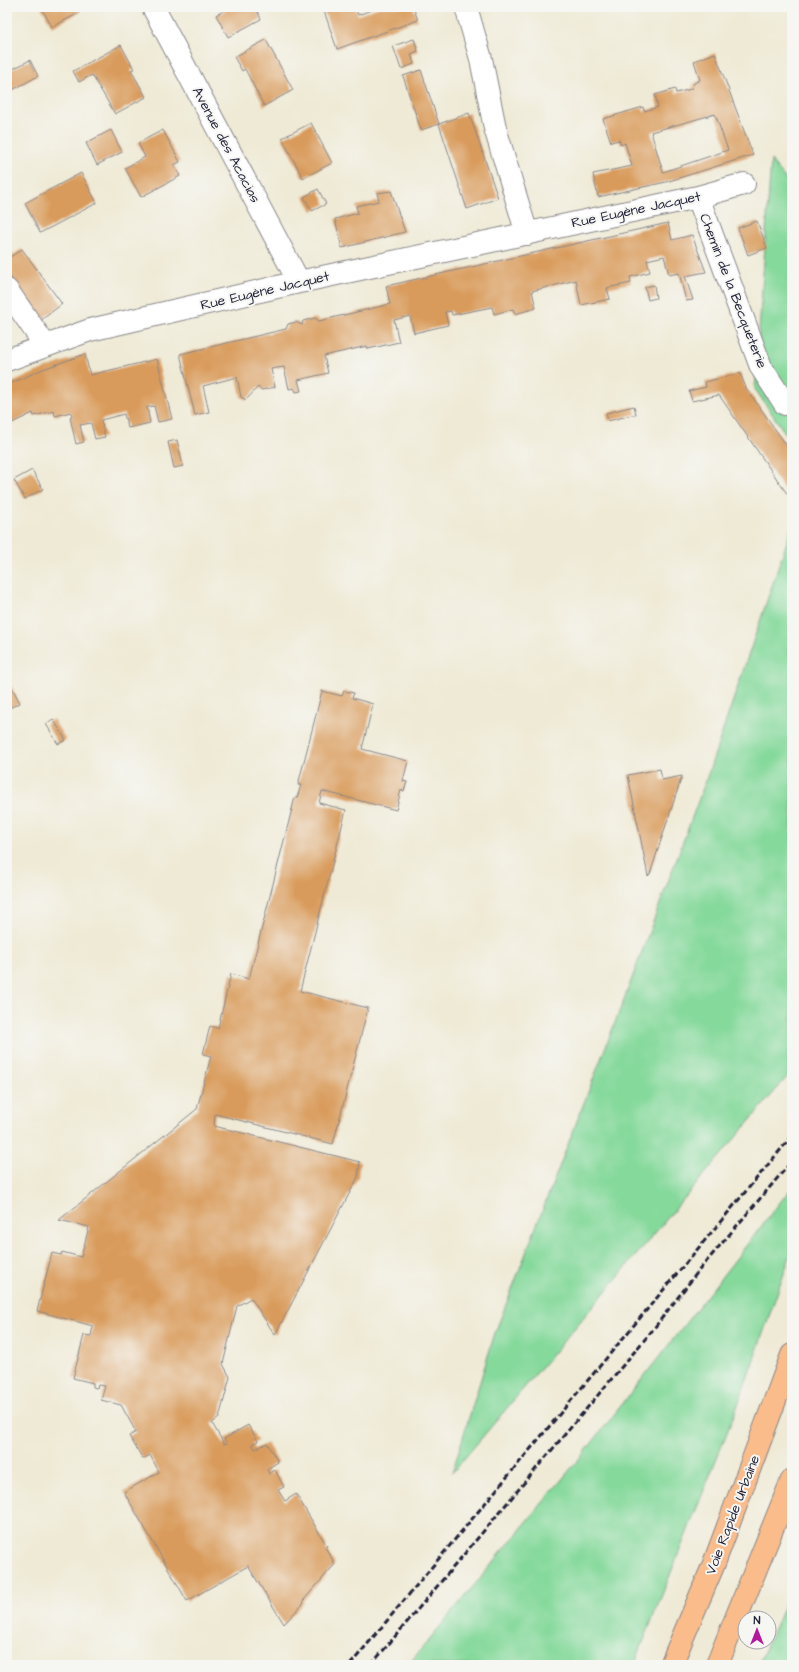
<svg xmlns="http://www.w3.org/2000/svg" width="799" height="1672" viewBox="0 0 799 1672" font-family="'Architects Daughter',sans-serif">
  <rect width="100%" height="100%" fill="#f6f6f2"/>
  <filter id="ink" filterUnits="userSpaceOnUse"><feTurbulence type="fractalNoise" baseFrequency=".025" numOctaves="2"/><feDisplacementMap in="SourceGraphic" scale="8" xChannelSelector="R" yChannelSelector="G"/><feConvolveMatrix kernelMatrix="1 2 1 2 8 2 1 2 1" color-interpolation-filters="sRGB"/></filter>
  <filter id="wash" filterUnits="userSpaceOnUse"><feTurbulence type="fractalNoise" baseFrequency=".012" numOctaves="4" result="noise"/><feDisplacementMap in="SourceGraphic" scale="16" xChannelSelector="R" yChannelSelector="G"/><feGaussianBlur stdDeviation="0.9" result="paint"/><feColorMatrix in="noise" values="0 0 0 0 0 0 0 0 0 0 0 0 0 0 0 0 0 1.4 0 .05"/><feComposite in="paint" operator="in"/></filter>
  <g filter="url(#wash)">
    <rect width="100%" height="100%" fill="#efead5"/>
    <!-- green -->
    <path fill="#85d99b" stroke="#547e6b" d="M 771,160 L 792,188 L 792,443 L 755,389 Z
      M 792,527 L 792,1071 L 452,1473 L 495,1333 L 628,989 L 706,780 Z
      M 792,1187 L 792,1251 L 736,1410 L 634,1665 L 408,1665 L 588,1448 Z
      M 792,1588 L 792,1665 L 758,1665 Z"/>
    <g id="blocks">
      <!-- building -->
      <path fill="#d99b5c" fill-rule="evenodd" d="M 41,7 L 76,7 L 79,13 L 52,27 Z
        M 231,7 L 255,7 L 261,19 L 228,37 L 216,15 Z
        M 334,7 L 355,7 L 358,15 L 379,7 L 413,7 L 418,20 L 337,49 L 324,11 Z
        M 414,39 L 418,51 L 411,54 L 414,64 L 401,69 L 393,46 Z
        M 266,40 L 293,90 L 264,106 L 245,69 L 242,71 L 234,57 Z
        M 121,45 L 134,69 L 131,70 L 146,97 L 115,114 L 92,75 L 79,82 L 73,71 Z
        M 715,53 L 753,155 L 666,182 L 598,197 L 593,174 L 632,166 L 625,143 L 621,145 L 619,140 L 611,142 L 603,119 L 643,107 L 644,111 L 658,107 L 655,95 L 675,89 L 676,93 L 691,89 L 694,83 L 700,80 L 694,61 ZM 715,114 L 728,150 L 663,172 L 651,132 Z
        M 30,60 L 38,76 L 7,93 L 7,72 Z
        M 421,70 L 439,124 L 421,130 L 403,76 Z
        M 469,113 L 498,198 L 467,209 L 439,124 Z
        M 311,123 L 332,163 L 303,178 L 282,138 Z
        M 111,130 L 122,152 L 97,165 L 86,143 Z
        M 163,130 L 180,162 L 174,165 L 180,176 L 141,197 L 125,168 L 145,157 L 138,143 Z
        M 81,173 L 97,203 L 40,233 L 25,203 Z
        M 318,189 L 326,204 L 312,211 L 304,197 Z
        M 391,191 L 405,232 L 342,248 L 335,219 L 358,213 L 356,206 L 379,201 L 377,193 Z
        M 757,221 L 767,248 L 748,255 L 738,228 Z
        M 668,223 L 672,240 L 692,235 L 706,272 L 685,276 L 693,300 L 686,301 L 679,273 L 669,275 L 664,256 L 647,260 L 650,272 L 630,277 L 631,283 L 607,288 L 610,299 L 581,305 L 576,280 L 532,291 L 536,308 L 515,314 L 513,309 L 494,314 L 492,307 L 452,315 L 451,311 L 445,312 L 448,325 L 414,333 L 410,316 L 394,320 L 399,342 L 368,349 L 367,346 L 324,356 L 328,373 L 298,380 L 301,391 L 296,392 L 294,388 L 289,389 L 284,367 L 271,369 L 275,387 L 262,390 L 258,387 L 246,400 L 241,397 L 237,377 L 203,386 L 209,412 L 195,415 L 180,354 L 286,329 L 288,324 L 296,322 L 302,325 L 303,321 L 315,318 L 319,321 L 390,304 L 386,286 Z
        M 22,249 L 62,304 L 40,321 L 7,272 L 7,259 Z
        M 654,285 L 656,298 L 648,300 L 645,287 Z
        M 85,354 L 90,375 L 157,359 L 172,419 L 158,422 L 154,406 L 147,407 L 150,423 L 128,428 L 124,414 L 101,420 L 105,437 L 95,439 L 91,423 L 80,425 L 84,442 L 76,444 L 70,417 L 72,416 L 71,412 L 55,416 L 54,411 L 34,416 L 33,413 L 10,424 L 7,418 L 7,385 L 43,369 Z
        M 740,373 L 746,388 L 792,453 L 792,501 L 719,395 L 692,401 L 689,391 L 706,387 L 705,382 Z
        M 634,406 L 636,414 L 608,421 L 606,413 Z
        M 177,440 L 183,466 L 174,468 L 168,442 Z
        M 32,470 L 43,489 L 25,499 L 14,480 Z
        M 7,678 L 20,703 L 7,709 Z
        M 322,691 L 342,696 L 344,691 L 354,693 L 352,698 L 373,704 L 362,749 L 408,761 L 403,781 L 407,782 L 404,791 L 401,790 L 396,810 L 322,791 L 319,803 L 346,810 L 300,991 L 368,1008 L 333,1144 L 215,1114 L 214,1126 L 360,1162 L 358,1177 L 275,1335 L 251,1298 L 237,1306 L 223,1364 L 230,1377 L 219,1418 L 212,1423 L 224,1444 L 227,1443 L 224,1439 L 248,1425 L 258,1441 L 252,1444 L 255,1449 L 267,1443 L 278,1462 L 267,1469 L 269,1474 L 275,1470 L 284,1487 L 278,1490 L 285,1501 L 296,1494 L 327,1546 L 325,1547 L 335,1564 L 303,1601 L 304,1603 L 284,1624 L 248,1566 L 187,1601 L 124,1492 L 159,1472 L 150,1455 L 143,1459 L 129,1436 L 136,1432 L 121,1405 L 101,1400 L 105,1386 L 98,1385 L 97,1388 L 93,1387 L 93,1383 L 73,1378 L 84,1335 L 91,1336 L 93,1326 L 37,1311 L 52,1253 L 61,1255 L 62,1252 L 81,1257 L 89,1227 L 59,1220 L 197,1109 L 211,1056 L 203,1054 L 210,1026 L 218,1028 L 231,974 L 249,979 L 295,797 L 297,798 L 301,785 L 298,785 Z
        M 53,719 L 66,740 L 58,744 L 46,724 Z
        M 660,769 L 662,780 L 682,776 L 650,874 L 648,876 L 628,775 Z"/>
    </g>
  </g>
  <g filter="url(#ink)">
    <use href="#blocks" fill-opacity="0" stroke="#888688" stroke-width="1"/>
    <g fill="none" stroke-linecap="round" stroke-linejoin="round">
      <!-- street casing -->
      <g stroke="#888688" stroke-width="24">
        <path id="street" d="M 153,7 L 299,282
          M 466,7 L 481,59 L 495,128 L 527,234
          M 698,197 L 761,367 L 785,404
          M 7,290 L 45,345
          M 7,360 L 90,330 L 299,282 L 698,197 L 744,184"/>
      </g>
      <!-- highway casing -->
      <g stroke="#888688" stroke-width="24">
        <path id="highway" d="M 671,1665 L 713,1566 L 792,1355
          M 717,1665 L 792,1480"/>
      </g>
      <!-- street -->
      <use href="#street" stroke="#fff" stroke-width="22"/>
      <!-- highway -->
      <use href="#highway" stroke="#fabc8b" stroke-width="22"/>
      <!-- rail -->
      <path stroke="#22223b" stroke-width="3" stroke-dasharray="6 3" stroke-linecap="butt" d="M 350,1665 L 792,1136
        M 371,1665 L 651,1332 L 700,1269 L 792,1161"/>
    </g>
  </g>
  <g text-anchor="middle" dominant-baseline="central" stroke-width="4" stroke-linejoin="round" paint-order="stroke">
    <!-- street labels -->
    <g font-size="14" fill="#22223b" stroke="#f6f6f2">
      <text transform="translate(226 145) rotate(62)">Avenue des Acacias</text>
      <text transform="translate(636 210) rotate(-12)">Rue Eugène Jacquet</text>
      <text transform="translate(265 291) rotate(-13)">Rue Eugène Jacquet</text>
      <text transform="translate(733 291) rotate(69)">Chemin de la Becqueterie</text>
      <text transform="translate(733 1515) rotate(-69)">Voie Rapide Urbaine</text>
    </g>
  </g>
  <!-- margin -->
  <rect width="799" height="1672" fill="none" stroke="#f6f6f2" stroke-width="24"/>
  <!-- north arrow -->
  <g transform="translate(757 1630)"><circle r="19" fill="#f6f6f2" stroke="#a1a1a9"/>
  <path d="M0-3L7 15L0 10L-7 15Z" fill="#b5179e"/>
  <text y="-6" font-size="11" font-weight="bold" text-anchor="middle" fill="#22223b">N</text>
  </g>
</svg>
